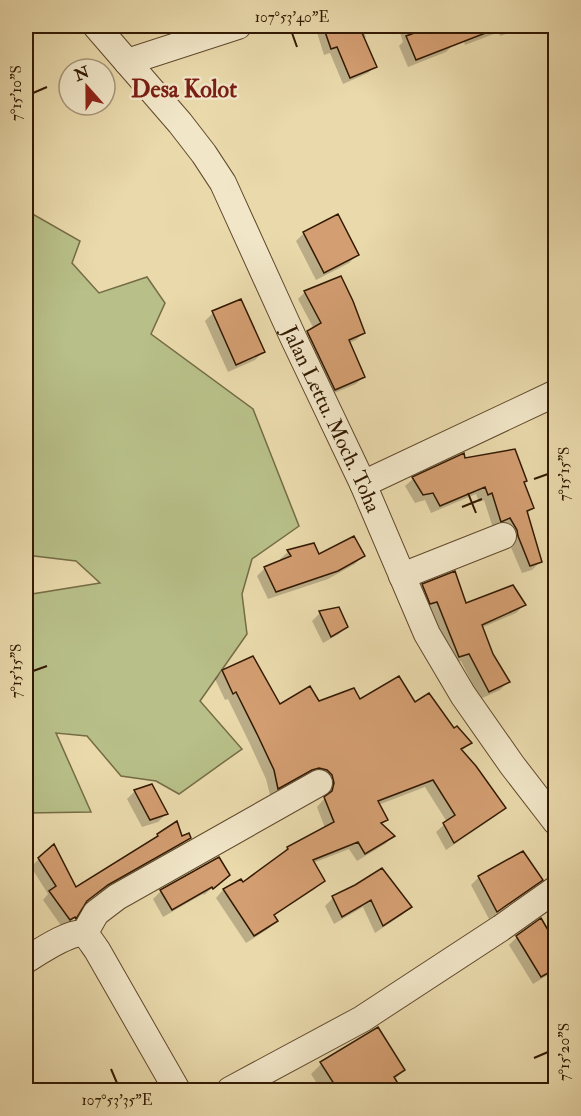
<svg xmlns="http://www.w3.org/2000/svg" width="581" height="1116" viewBox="0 0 581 1116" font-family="'IM FELL Double Pica',serif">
  <rect width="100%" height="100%" fill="#e9d9ab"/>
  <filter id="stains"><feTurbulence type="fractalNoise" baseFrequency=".00333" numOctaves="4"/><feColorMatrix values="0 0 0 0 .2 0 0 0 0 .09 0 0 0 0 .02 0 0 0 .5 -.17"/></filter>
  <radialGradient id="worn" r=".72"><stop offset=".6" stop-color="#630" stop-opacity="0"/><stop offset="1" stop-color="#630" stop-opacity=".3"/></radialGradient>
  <!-- green -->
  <path fill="#b8bf88" stroke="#756c45" stroke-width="1.5" d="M 26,191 L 29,212 L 80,241 L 72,263 L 99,293 L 147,277 L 165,303 L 151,334 L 253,409 L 299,526 L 252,559 L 242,594 L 247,634 L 200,701 L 242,749 L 179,794 L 156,781 L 121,776 L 87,736 L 56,733 L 91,812 L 26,813 L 26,595 L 100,583 L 76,561 L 26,555 Z"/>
  <!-- shadow -->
  <path fill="#0003" d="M 315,26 L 362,26 L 366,37 L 363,39 L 375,66 L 368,73 L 343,84 L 330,53 L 324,55 Z
    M 398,26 L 444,26 L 454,44 L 446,52 L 408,67 L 399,46 L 403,42 Z
    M 459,26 L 524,26 L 520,29 L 500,36 L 499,32 L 465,45 Z
    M 304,233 L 357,255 L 349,263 L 316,280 L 296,241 Z
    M 305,292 L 363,333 L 356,340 L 349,343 L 363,377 L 356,384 L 327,396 L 300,339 L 308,332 L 314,329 L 298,299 Z
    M 213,313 L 263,352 L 255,360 L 228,372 L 205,321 Z
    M 464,459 L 522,483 L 532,508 L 527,514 L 540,562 L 532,570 L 522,573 L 510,545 L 493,528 L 484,500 L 479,502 L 476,494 L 431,513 L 425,500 L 415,503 L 405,486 L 413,479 Z
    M 313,544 L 319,556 L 363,556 L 355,564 L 328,579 L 268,599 L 257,576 L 265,568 L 281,562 L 280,559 L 288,552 Z
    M 423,585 L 465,605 L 524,605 L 516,613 L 481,628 L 492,655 L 508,682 L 500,690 L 480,699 L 461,661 L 451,664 L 415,593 Z
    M 320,613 L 347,626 L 339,634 L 323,643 L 312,621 Z
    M 223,671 L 279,706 L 318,703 L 359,701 L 414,704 L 453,730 L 470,743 L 461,752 L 504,808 L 496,816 L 446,850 L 436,832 L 447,822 L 425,787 L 378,805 L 386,819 L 381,825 L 393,836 L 385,844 L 357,861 L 349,849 L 313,863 L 323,881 L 315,889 L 273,916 L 276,921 L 268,929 L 246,943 L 216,898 L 223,890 L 240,881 L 242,884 L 280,856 L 287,848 L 325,828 L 317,807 L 324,799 L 327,793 L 311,775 L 303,777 L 270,795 L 266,779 L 250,744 L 228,699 L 225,700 L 215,679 Z
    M 556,789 L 556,815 L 547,797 Z
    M 135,791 L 166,814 L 158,822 L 142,827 L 127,799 Z
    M 158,835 L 189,838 L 181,846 L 98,893 L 83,904 L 74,918 L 67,925 L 62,927 L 43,900 L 48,894 L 31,867 L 39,859 L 75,889 L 150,843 Z
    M 228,875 L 204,895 L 203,894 L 163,917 L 153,899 L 161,891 Z
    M 479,877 L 541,880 L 533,888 L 489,919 L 471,885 Z
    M 356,887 L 410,907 L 402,915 L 375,933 L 363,907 L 334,924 L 325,906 L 333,898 Z
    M 540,920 L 556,945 L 556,970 L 533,984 L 509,945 L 517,937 Z
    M 321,1064 L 404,1070 L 394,1080 L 400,1090 L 321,1090 L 311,1074 Z"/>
  <!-- building -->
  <path fill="#d39e71" stroke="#321902" stroke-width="1.5" d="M 323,26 L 359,26 L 377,67 L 350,78 L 337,47 L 331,49 Z
    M 434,26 L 501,26 L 501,27 L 416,60 L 406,36 Z
    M 338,214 L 359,255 L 324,273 L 303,232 Z
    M 341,276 L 353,301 L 365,333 L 349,340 L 365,377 L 335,390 L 307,331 L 321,323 L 304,291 Z
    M 241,299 L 265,352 L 236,365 L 212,311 Z
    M 515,449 L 527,481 L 524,482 L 534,508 L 527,511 L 542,562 L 530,566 L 518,536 L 517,530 L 510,518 L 501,522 L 492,493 L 488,495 L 485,487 L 440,506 L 433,493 L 423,495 L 412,477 L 464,453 L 465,458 Z
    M 354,536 L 365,556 L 338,571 L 276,592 L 264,567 L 291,556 L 287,550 L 314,543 L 319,554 Z
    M 455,571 L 466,603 L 513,585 L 526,605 L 482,625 L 493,654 L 510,682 L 489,692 L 469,654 L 459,657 L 437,602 L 430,604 L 422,584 Z
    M 339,607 L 348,627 L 331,637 L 319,611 Z
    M 253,656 L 280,704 L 310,686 L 319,701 L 354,688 L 360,699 L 399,676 L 415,702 L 429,693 L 454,728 L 457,726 L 472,743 L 461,749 L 476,766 L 506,808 L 454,843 L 443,823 L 455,815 L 433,780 L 378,801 L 388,820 L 381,823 L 395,836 L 365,854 L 358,842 L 313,860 L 325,881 L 274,915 L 278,921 L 254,936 L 223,889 L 241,879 L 243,882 L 288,849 L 287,847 L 334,822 L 324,797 L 332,791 L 334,783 L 332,775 L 327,770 L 319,768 L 312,770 L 278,789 L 274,770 L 258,736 L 236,692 L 233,694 L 222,670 Z
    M 152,784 L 168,814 L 150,820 L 134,790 Z
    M 177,821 L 182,836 L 189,833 L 191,838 L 108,885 L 87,901 L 76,919 L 75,917 L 70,920 L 49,891 L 56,886 L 38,858 L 54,844 L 76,887 L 158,836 L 157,834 Z
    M 523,851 L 543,880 L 497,912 L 478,876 Z
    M 219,857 L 230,875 L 213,889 L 212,887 L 172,910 L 160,890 Z
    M 382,868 L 412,907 L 383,926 L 371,900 L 342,917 L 332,896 L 355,885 Z
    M 541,918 L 555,942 L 555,969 L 541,977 L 516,936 Z
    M 378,1027 L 405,1070 L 394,1077 L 402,1090 L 338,1090 L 320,1062 Z"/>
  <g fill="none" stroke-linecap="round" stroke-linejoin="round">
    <!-- minor casing -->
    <g stroke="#60492c" stroke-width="28">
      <g id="minor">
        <path id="s1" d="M 96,26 L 180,123 L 204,154 L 223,183 L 293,337 L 363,484 L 427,634 L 463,695 L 512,765 L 556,822"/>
        <path d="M 127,62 L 238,26"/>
        <path d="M 363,484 L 556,393"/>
        <path d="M 402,576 L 503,536"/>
        <path d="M 84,934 L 96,913 L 117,897 L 319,783"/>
        <path d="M 26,960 C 36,954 73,929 84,934 C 89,937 93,945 97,950 L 177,1090"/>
        <path d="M 230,1090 L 362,1019 L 501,928 L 556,889"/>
      </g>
    </g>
    <!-- minor -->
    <use href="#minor" stroke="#f1e6c8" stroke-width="26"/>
  </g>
  <!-- ticks -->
  <path fill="none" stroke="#321902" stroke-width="2" d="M 292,33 L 297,47M 33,93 L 47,87M 534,479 L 548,474M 468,493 L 476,513M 462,507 L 482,499M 33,671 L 47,666M 534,1058 L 548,1052M 111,1069 L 117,1083"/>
  <g text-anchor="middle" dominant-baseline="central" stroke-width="5" stroke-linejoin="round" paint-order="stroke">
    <!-- street labels -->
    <g font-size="21" fill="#321902" stroke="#f1e6c8">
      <text stroke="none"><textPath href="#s1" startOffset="462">Jalan Lettu. Moch. Toha</textPath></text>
    </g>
    <!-- quarter labels -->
    <g font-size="24" font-weight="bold" fill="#7a1f14" stroke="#f1e6c8">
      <text x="184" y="89">Desa Kolot</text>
    </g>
  </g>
  <!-- margin -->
  <rect width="581" height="1116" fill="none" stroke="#e9d9ab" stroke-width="66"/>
  <!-- north arrow -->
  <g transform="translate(87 87) rotate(339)"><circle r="28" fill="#f1e6c8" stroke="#a59479" stroke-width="1.5"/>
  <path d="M0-4.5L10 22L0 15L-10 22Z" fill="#8f2418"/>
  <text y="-9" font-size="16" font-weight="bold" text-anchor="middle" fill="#321902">N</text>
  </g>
  <rect x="33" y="33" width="515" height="1050" fill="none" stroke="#321902" stroke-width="2"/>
  <g font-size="15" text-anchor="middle" fill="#321902">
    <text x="292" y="22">107°53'40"E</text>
    <text transform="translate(16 93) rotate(-90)" y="5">7°15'10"S</text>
    <text transform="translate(564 474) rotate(-90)" y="5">7°15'15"S</text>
    <text transform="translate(16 671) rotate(-90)" y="5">7°15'15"S</text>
    <text transform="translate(564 1052) rotate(-90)" y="5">7°15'20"S</text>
    <text x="117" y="1105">107°53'35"E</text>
  </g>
  <rect width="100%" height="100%" filter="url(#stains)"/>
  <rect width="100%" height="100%" fill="url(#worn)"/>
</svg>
